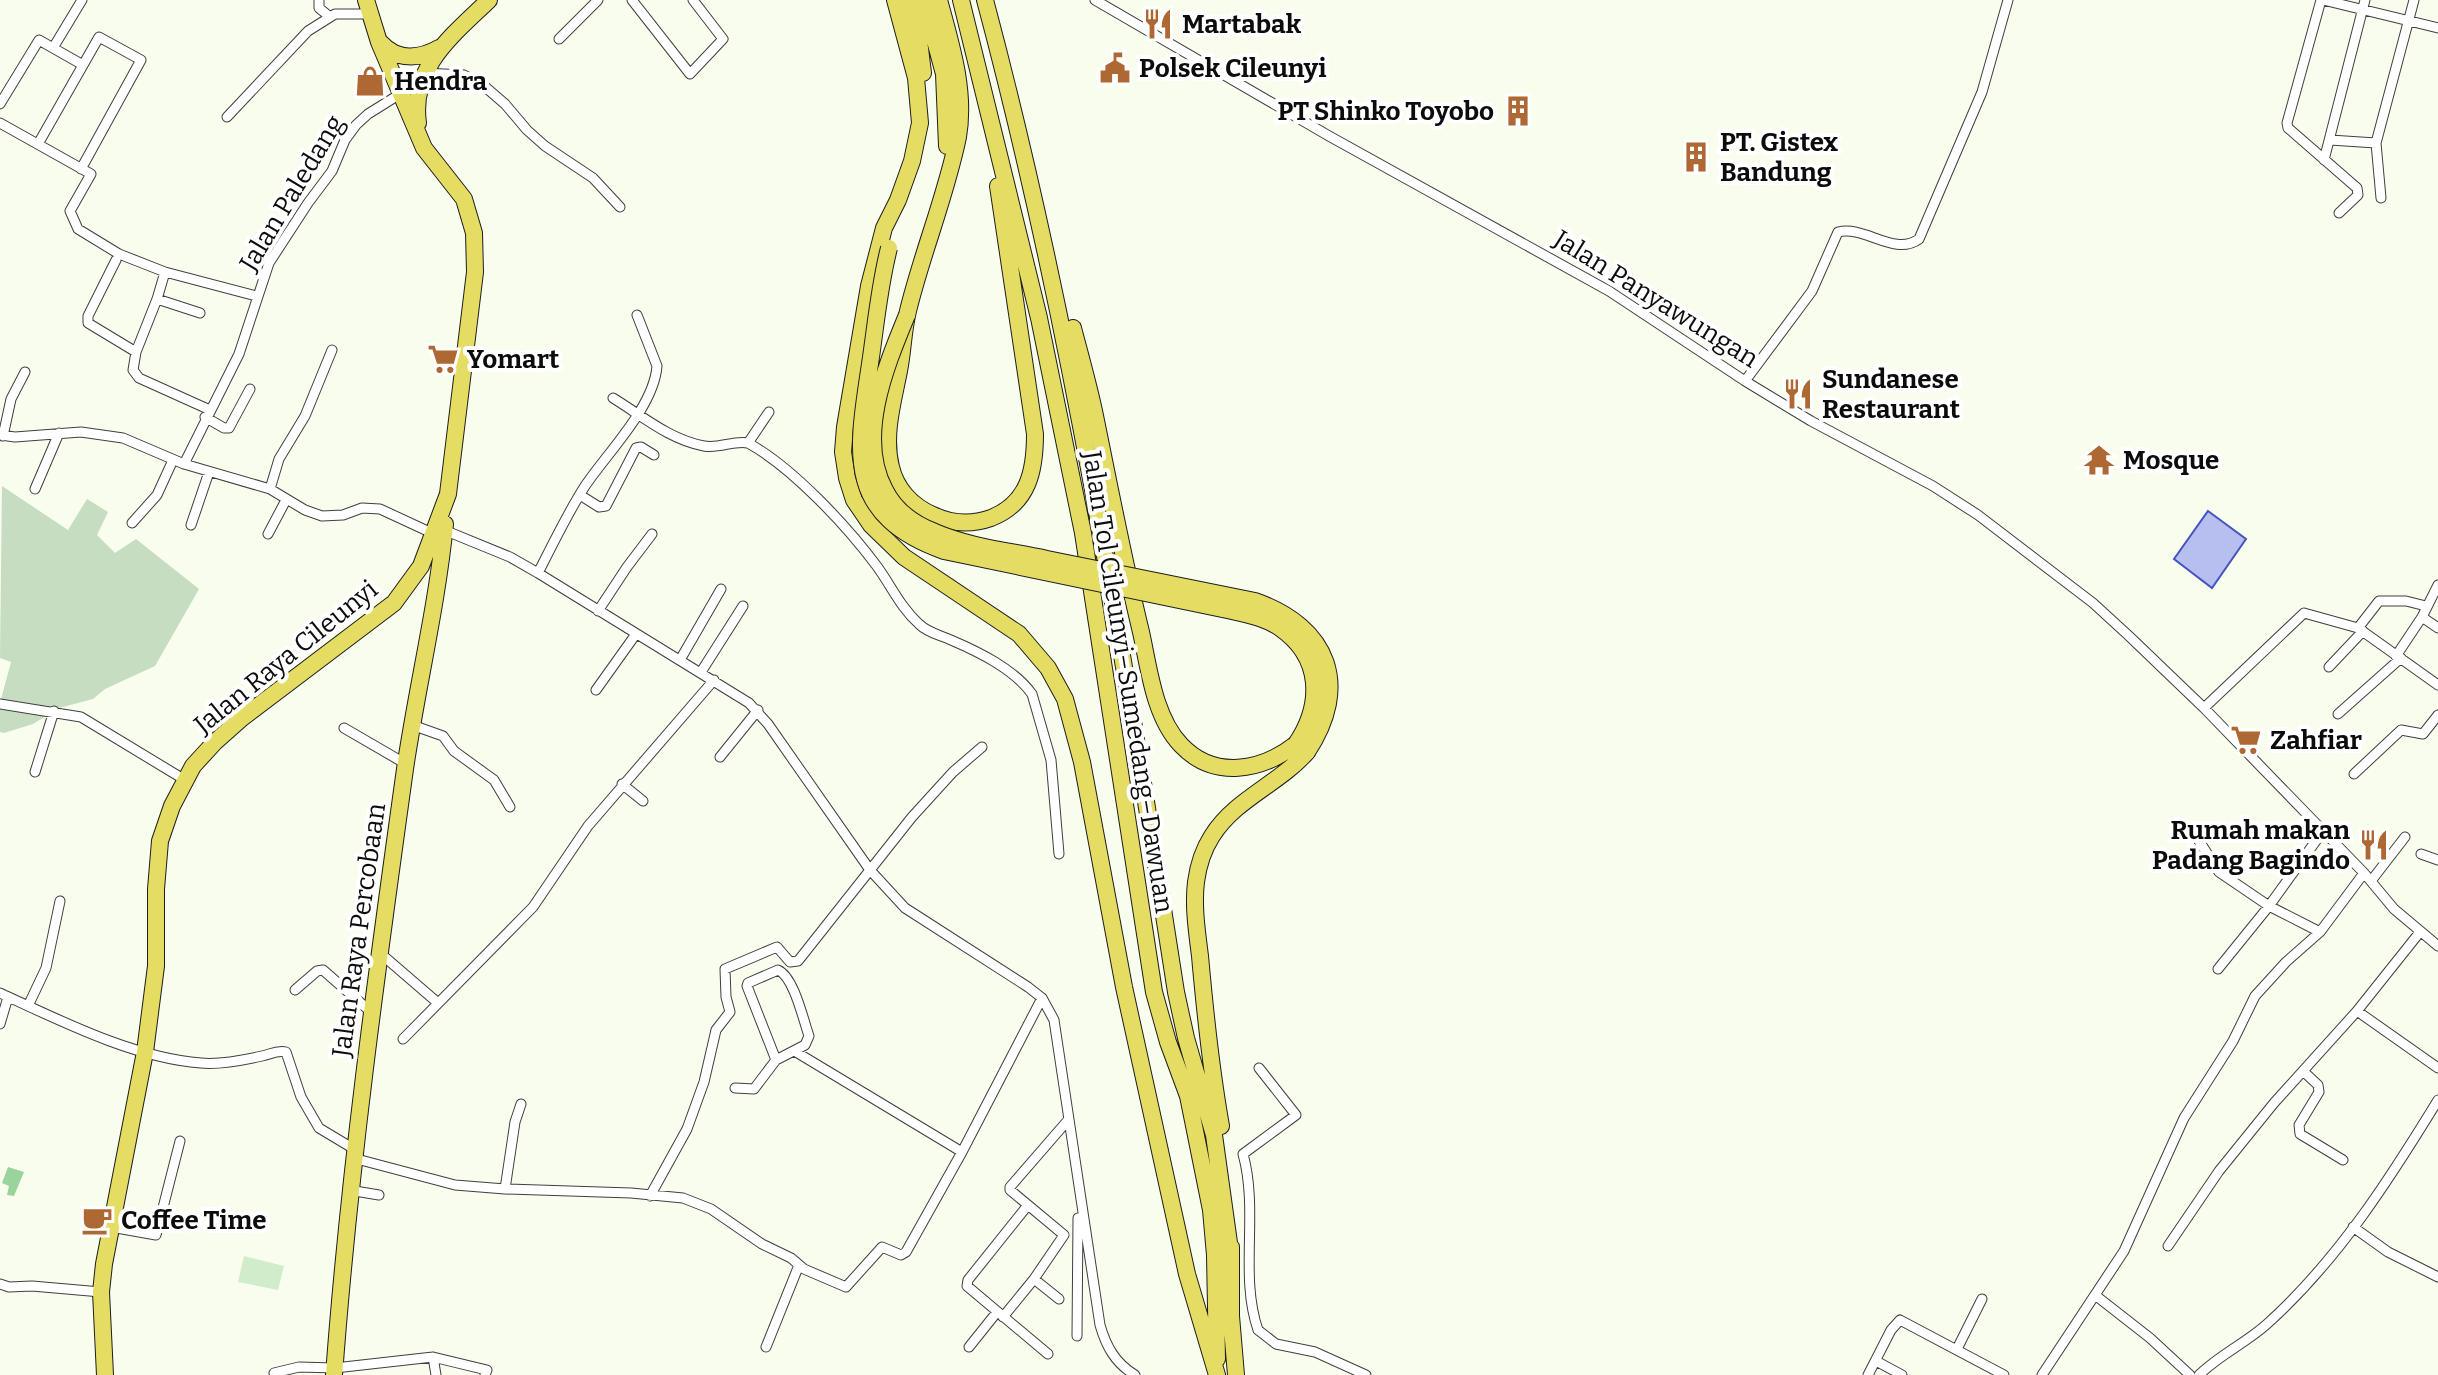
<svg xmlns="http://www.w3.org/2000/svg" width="2438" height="1375" viewBox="0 0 2438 1375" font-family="Bitter,serif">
  <rect width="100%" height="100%" fill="#f9fded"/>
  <!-- forest -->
  <path fill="#9bd39d" d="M 8,1167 L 24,1172 L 14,1196 L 7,1195 L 9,1186 L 2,1183 Z"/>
  <!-- cemetery -->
  <path fill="#c6ddc1" d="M 2,486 L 68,530 L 87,499 L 108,512 L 97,535 L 115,553 L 136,539 L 199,589 L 155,666 L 105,689 L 93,699 L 59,708 L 33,724 L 4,733 L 0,732 L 0,703 L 11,662 L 0,658 Z"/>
  <!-- pitch -->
  <path fill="#d1eccb" d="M 244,1256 L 284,1266 L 278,1290 L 238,1282 Z"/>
  <!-- water -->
  <path fill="#b7bff0" stroke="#4654bf" stroke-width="2" d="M 2208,511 L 2246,539 L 2212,588 L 2174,559 Z"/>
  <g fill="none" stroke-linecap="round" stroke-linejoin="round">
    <!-- street casing -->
    <g stroke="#3f3f3f" stroke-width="11">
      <path id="street" d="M 319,0 L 319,8 L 330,17
        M 632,0 L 690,74 L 723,39 L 693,0
        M 1095,0 L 1329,136 L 1609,291 L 1745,381 L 1811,421 L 1933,486 L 1978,515 L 2093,603 L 2129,636 L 2204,708 L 2364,873 L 2394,909 L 2438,946
        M 2321,0 L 2287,123 L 2288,128 L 2357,188 L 2358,195 L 2339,213
        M 2323,0 L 2438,28
        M 559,39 L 598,0
        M 53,48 L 83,65
        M 424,73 L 464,75 L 483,85 L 505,104 L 527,130 L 545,146 L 593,178 L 620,207
        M 0,104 L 39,40 L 53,48 L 82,0
        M 227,117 L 308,31 L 335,14 L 370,14
        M 0,123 L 91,174 L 70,211 L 78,229 L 119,254 L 165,272 L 256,296
        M 2330,140 L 2376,143 L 2414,0
        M 2376,143 L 2381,198
        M 38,144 L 99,37 L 141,60 L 81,169
        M 2324,160 L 2365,0
        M 116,260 L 88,316 L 88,323 L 136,352 L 133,370 L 139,378 L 210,410
        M 157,299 L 200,313
        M 136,352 L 157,299 L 165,272
        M 1745,381 L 1812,291 L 1838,232 C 1865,225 1894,257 1919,239 L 1982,92 L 2008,0
        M 613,398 C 641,415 670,440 704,446 C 719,449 734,440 748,443 L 769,412
        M 205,417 L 224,428 L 229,428 L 250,389
        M 0,435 L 15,437 L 81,432 L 123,438 L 184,464 L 270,489 L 305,510 L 322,516 L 343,515 L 362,508 L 380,509 L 434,534
        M 3,436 L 11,399 L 25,372
        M 748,443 C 792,467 846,525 876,565 C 891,585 900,607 919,624 C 928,633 940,635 951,640 C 979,652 1014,669 1032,694 L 1051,760 L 1059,854
        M 184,464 L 239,354 L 269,263 L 308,203 L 332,171 L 345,140 L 356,125 L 368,114 L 400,94
        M 35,489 L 59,433
        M 270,489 L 279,459 L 305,416 L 332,350
        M 580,495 L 599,507 L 606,506 L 636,448 L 641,447 L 654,455
        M 132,523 L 157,495 L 173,460
        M 191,525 L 209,472
        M 444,530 L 510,557 L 538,573 L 749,703 L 768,724 L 870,870 L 905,908 L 1028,987 L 1042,998 L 1054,1020 L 1100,1325 C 1106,1346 1115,1363 1135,1375
        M 268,534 L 286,500
        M 538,573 C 553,544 567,514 585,486 C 607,453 654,407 657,366 L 637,315
        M 598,611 L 627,567 L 652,534
        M 2422,617 L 2438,628
        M 2358,628 L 2379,601 L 2406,601 L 2426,606
        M 2396,656 L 2422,617 L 2438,585
        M 680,660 L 721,589
        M 2329,667 L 2363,631
        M 701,672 L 743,606
        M 596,690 L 636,634
        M 0,704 L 81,717 L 185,780
        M 2204,708 L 2304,613 L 2358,628 L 2438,685
        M 2338,714 L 2401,658
        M 412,725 L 443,736 L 454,751 L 494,780 L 510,807
        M 344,728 L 406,764
        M 720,757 L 758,710
        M 35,772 L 54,711
        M 2354,774 L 2401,730 L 2423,734 L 2438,715
        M 622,784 L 643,801
        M 2194,833 L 2219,872 L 2269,906 L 2320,932
        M 2421,854 L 2438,860
        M 2371,881 L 2405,837
        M 380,953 L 438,1003
        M 2218,969 L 2269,906 L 2323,831
        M 778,970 C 794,977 803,1019 809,1036 L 805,1045 L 776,1060 L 747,986 L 748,983 Z
        M 295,990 L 317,971 L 323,970 L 371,1012
        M 0,993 C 61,1021 134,1058 201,1063 C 220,1065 244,1060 262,1056 C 271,1054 277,1050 286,1052 L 301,1097 L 319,1128 L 354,1149
        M 28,1006 L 46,968 L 60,901
        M 2357,1011 L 2438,1068
        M 0,1024 L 8,997
        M 403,1039 L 533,907 L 588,826 L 714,680
        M 796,1052 L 962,1152
        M 1259,1068 L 1296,1115 L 1243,1154 C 1259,1212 1239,1275 1258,1330 L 1276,1344 L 1315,1352 L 1366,1375
        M 2303,1071 L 2318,1085 L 2319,1092 L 2299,1125 L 2300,1134 L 2343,1160
        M 735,1088 L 754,1089 L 776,1060
        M 353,1158 L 455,1185 L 505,1189 L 515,1122 L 521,1104
        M 505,1189 L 631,1193 L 683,1198 L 711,1209 L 762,1244 L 791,1258 L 804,1269 L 846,1287 L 882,1247 L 901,1255 L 906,1252 L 962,1152 L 1042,998
        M 349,1190 L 379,1195
        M 650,1196 L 687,1129 L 704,1082 L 716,1030 L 730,1012 L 726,997 L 725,969 L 777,947 L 790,962 L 798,961 L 912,817 L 953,772 L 982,747
        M 1028,1205 L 968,1280 L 967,1286 L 1048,1354
        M 111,1227 L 156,1235 L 180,1141
        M 2353,1227 L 2388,1252 L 2438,1277
        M 2168,1246 L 2219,1171 L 2274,1103 L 2357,1011 L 2420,932
        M 1034,1279 L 1059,1299
        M 0,1284 L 9,1287 L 32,1286 L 101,1292
        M 2095,1295 L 2150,1338 L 2190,1375
        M 1003,1317 L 1034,1279 L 1064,1235 L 1010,1190 L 1010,1187 L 1069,1119
        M 1077,1336 L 1078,1218
        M 766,1347 L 799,1265
        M 969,1347 L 997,1312
        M 1957,1349 L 1982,1299
        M 433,1357 L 436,1375
        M 1876,1361 L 1902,1375
        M 274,1373 L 299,1367 L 335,1368 L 433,1357 L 487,1370 L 485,1375
        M 1868,1375 L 1891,1330 L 1900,1320 L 2004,1375
        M 2042,1375 L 2124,1251 L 2184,1118 L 2233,1041 L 2255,996 L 2286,962 L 2320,932 L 2364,873
        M 2199,1375 C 2219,1355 2246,1343 2267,1324 C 2338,1260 2389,1180 2438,1100"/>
    </g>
    <!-- highway casing -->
    <g stroke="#1d1d1d" stroke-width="18">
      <path id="highway" d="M 895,0 L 916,78 L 920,123 L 912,161 L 898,200 L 884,228 L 869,286 L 845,427 L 843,452 L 847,478 L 854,500 L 871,525 L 904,557 L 1019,634 L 1048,668 L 1065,699 L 1082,762 L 1124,987 L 1187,1274 L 1217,1375
        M 908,0 L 919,40 L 923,73
        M 924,0 L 944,74 L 947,146
        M 939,0 C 951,44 966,91 958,137 C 946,196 922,253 908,311 C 903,331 903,351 899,371 C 893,402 883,435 891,467 C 896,489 912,506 933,515 C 952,524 971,525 991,518 C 1029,503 1035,470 1035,434 L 998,186
        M 961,0 L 1039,318 L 1083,533 L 1154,992 L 1168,1042 L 1188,1096 L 1211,1210 L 1215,1255 L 1217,1359
        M 985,0 C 1072,326 1124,659 1176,992 L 1186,1038 L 1214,1135 L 1231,1257
        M 381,43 C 397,61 420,59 439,48
        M 418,123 C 410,67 453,35 489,0
        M 1073,328 C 1080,355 1088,383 1094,411 C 1109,484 1123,558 1141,632 C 1149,668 1154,717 1181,745 C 1214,780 1262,771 1296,744
        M 1221,1126 C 1211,1070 1205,1012 1200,956 C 1197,932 1193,906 1196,882 C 1198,867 1203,850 1212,836 C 1235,799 1279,784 1307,752
        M 1231,1247 L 1231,1316 L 1236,1375
        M 105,1375 L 101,1292 L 104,1264 L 145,1052 L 156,966 L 156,889 L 160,841 L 172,806 L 193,766 L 215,742 L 242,718 L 394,603 L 421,566 L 448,494 L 475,272 L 474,233 L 464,199 L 424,148 L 379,42 L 366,0
        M 334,1375 C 349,1172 377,970 405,769 C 417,687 437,606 445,524"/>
    </g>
    <!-- street -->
    <use href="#street" stroke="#fff" stroke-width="9"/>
    <!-- highway -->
    <use href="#highway" stroke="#e5dd63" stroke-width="16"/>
    <!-- highway-bridge casing -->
    <g stroke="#1d1d1d" stroke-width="18" stroke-linecap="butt">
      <path id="highway-bridge" d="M 889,248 C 879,287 876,324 870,364 C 857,451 843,515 944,551 L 1232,611 C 1248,615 1266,618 1280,628 C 1322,657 1323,704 1296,744
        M 907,315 C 886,366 856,437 885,490 C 895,510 914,524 935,532 C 970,547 1010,551 1047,559 C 1116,573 1185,587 1255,601 C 1329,627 1351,686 1307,752"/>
    </g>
    <!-- highway-bridge -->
    <use href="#highway-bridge" stroke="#e5dd63" stroke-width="16"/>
  </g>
  <!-- icons -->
  <defs>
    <g id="restaurant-bare" transform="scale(2.4)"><path d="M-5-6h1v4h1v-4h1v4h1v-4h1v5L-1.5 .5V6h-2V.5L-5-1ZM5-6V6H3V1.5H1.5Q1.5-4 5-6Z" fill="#ae6833" stroke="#fff" stroke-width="2.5" paint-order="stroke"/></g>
    <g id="civic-bare" transform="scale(2.4)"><path d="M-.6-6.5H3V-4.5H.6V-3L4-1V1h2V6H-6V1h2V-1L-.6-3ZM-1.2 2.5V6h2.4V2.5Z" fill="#ae6833" stroke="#fff" stroke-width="2.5" paint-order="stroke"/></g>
    <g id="shop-bare" transform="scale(2.4)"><path d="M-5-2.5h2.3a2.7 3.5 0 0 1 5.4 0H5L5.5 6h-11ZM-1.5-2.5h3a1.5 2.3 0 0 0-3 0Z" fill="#ae6833" stroke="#fff" stroke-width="2.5" paint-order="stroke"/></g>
    <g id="building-bare" transform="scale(2.4)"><path d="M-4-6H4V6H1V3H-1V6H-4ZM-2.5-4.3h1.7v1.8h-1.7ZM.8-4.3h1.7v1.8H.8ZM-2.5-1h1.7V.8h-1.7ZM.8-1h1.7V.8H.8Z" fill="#ae6833" stroke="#fff" stroke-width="2.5" paint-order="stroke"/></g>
    <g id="supermarket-bare" transform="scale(2.4)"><path d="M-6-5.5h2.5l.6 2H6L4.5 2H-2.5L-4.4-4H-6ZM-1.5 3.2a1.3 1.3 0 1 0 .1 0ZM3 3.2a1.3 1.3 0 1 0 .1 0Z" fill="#ae6833" stroke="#fff" stroke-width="2.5" paint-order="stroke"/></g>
    <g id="temple-bare" transform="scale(2.4)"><path d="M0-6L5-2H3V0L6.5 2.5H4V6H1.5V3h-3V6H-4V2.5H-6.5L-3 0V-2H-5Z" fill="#ae6833" stroke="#fff" stroke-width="2.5" paint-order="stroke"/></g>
    <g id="cafe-bare" transform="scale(2.4)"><path d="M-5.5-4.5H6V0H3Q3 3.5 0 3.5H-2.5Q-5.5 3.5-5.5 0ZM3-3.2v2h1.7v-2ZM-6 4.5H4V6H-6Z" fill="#ae6833" stroke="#fff" stroke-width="2.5" paint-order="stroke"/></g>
  </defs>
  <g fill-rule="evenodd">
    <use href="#restaurant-bare" x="1158" y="24"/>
    <use href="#civic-bare" x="1115" y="68"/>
    <use href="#shop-bare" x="370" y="81"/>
    <use href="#building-bare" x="1518" y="111"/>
    <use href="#building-bare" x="1696" y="157"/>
    <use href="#supermarket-bare" x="443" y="359"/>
    <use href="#restaurant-bare" x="1798" y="394"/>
    <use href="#temple-bare" x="2099" y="460"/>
    <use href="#supermarket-bare" x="2246" y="740"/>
    <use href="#restaurant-bare" x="2374" y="845"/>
    <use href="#cafe-bare" x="97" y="1220"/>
  </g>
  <g text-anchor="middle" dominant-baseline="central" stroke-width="8" stroke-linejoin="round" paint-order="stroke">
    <!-- poi labels -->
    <g font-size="26" font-weight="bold" fill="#0c0c0c" stroke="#fff" text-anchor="start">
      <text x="1182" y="24">Martabak</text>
      <text x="1139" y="68">Polsek Cileunyi</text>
      <text x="394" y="81">Hendra</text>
      <text x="1494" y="111" text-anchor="end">PT Shinko Toyobo</text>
      <text x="1720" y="142">PT. Gistex<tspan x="1720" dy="30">Bandung</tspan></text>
      <text x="467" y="359">Yomart</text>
      <text x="1822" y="379">Sundanese<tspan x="1822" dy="30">Restaurant</tspan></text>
      <text x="2123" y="460">Mosque</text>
      <text x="2270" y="740">Zahfiar</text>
      <text x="2350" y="830" text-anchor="end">Rumah makan<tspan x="2350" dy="30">Padang Bagindo</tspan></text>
      <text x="121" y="1220">Coffee Time</text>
    </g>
    <!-- street labels -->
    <g font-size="26" fill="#0c0c0c" stroke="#fff">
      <text transform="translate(292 193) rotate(-59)">Jalan Paledang</text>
      <text transform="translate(1656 299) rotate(32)">Jalan Panyawungan</text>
      <text transform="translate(286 657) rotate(-39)">Jalan Raya Cileunyi</text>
      <text transform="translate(1128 682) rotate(81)">Jalan Tol Cileunyi–Sumedang–Dawuan</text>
      <text transform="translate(359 930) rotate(-82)">Jalan Raya Percobaan</text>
    </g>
  </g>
</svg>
